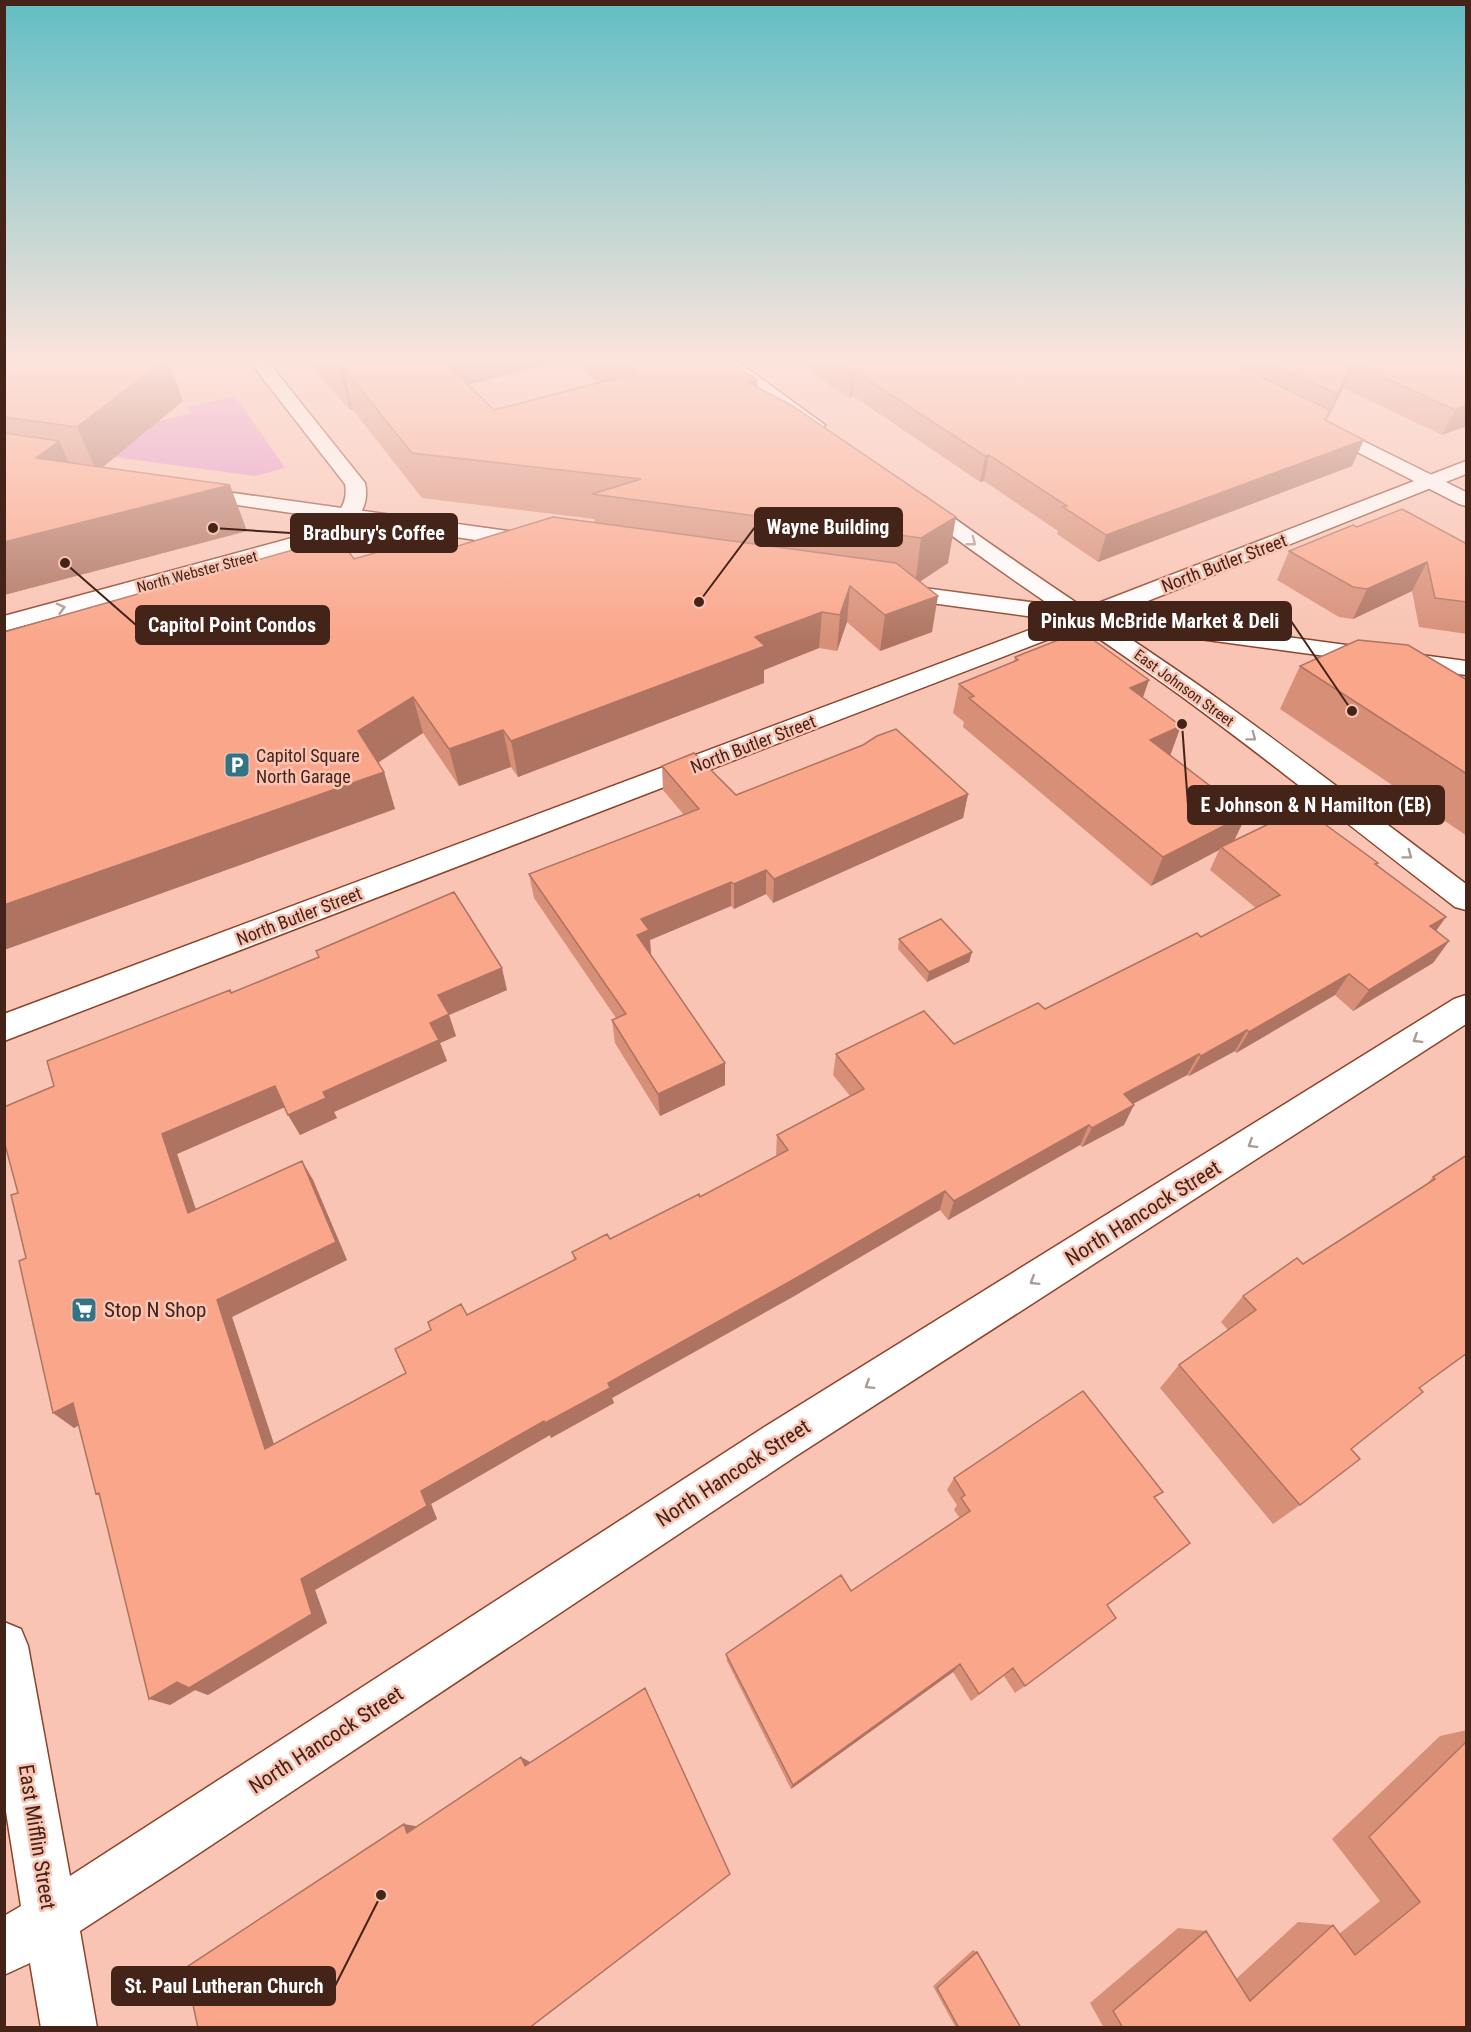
<svg xmlns="http://www.w3.org/2000/svg" width="1471" height="2032" viewBox="0 0 1471 2032" font-family="'Roboto Condensed',sans-serif">
  <rect width="100%" height="100%" fill="#f9c4b3"/>
  <!-- green -->
  <path fill="#e390c9" d="M 235,396 L 285,468 L 255,476 L 99,455 L 123,450 L 159,421 L 192,413 L 187,407 Z"/>
  <g fill="none" stroke-linecap="round" stroke-linejoin="round">
    <!-- street casing -->
    <g stroke="#8d432a" stroke-width="3">
      <path id="street" d="M 1466,461 L 1466,474 L 1115,614 L 1466,661 L 1466,675 L 1088,624 L 4,1041 L 4,1014 L 1056,620 L 894,598 L 886,596 L 882,591 L 886,586 L 894,584 L 1083,609 Z
        M 190,487 L 537,535 L 545,537 L 548,542 L 545,547 L 537,549 L 183,497 L 180,493 L 183,489 Z
        M 1466,995 L 1466,1024 L 796,1456 L 177,1868 L 80,1931 L 97,2028 L 41,2028 L 30,1963 L 4,1975 L 4,1916 L 21,1906 L 4,1799 L 4,1622 L 21,1629 L 28,1646 L 70,1876 L 766,1426 L 1454,999 Z"/>
    </g>
    <!-- secondary casing -->
    <g stroke="#8d432a" stroke-width="3">
      <path id="secondary" d="M 247,358 L 265,358 L 365,483 C 373,519 337,537 308,548 L 4,631 L 4,616 L 292,538 C 318,529 351,516 345,484 Z
        M 713,358 L 733,358 L 825,425 L 822,429 L 808,429 Z
        M 1321,420 L 1466,492 L 1466,506 L 1459,504 L 1314,430 L 1311,426 L 1314,422 Z
        M 917,494 L 924,496 C 1012,562 1106,621 1197,684 C 1288,748 1377,817 1466,884 L 1466,910 L 1455,907 C 1364,837 1274,764 1181,696 C 1091,631 997,572 910,504 L 906,500 L 910,496 Z"/>
    </g>
    <!-- street -->
    <use href="#street" fill="#fff" fill-rule="evenodd"/>
    <!-- secondary -->
    <use href="#secondary" fill="#fff" fill-rule="evenodd"/>
  </g>
  <!-- wall -->
  <path fill="#d78f77" fill-rule="evenodd" d="M 4,358 L 183,401 L 102,467 L 247,531 L 4,595 Z
    M 303,358 L 725,358 L 757,380 L 757,387 L 791,405 L 948,563 L 919,582 L 932,632 L 880,651 L 847,622 L 837,651 L 819,648 L 764,670 L 764,683 L 518,777 L 511,767 L 459,786 L 423,733 L 377,763 L 384,772 L 395,809 L 4,950 L 4,632 L 314,551 L 354,559 L 445,550 L 595,523 L 594,519 L 422,498 L 353,410 L 350,410 ZM 568,359 L 598,383 L 494,410 L 468,385 Z
    M 790,358 L 1467,358 L 1467,426 L 1442,435 L 1343,388 L 1327,420 L 1326,419 L 1325,420 L 1352,466 L 1098,562 L 1057,534 L 1058,531 L 984,481 L 980,482 L 853,396 L 849,398 Z
    M 1357,527 L 1467,544 L 1467,634 L 1419,627 L 1412,591 L 1353,619 L 1339,617 L 1277,580 L 1289,551 Z
    M 1015,657 L 1143,698 L 1170,756 L 1234,840 L 1277,823 L 1378,863 L 1377,865 L 1446,917 L 1436,931 L 1449,941 L 1433,963 L 1353,1011 L 1335,995 L 1236,1053 L 1235,1051 L 1189,1076 L 1187,1075 L 1133,1104 L 1124,1125 L 1082,1147 L 1080,1145 L 948,1220 L 940,1210 L 796,1295 L 612,1398 L 614,1403 L 551,1438 L 550,1435 L 431,1504 L 437,1519 L 315,1590 L 327,1623 L 208,1695 L 195,1690 L 170,1705 L 99,1496 L 79,1425 L 74,1428 L 26,1258 L 18,1193 L 54,1086 L 231,993 L 507,990 L 449,1015 L 456,1036 L 440,1043 L 447,1061 L 334,1112 L 337,1118 L 300,1135 L 285,1107 L 177,1154 L 196,1209 L 302,1161 L 313,1180 L 347,1260 L 232,1317 L 274,1444 L 406,1373 L 467,1315 L 574,1260 L 572,1252 L 610,1239 L 700,1197 L 777,1156 L 776,1154 L 777,1135 L 850,1096 L 833,1075 L 836,1054 L 954,1044 L 1045,1009 L 1201,937 L 1256,908 L 1210,870 L 1219,850 L 1151,886 L 963,727 L 964,722 L 953,713 L 959,684 L 1014,661 Z
    M 1300,666 L 1467,680 L 1467,836 L 1280,709 Z
    M 662,766 L 736,795 L 968,794 L 963,818 L 773,903 L 766,894 L 734,909 L 731,906 L 650,940 L 651,954 L 650,954 L 725,1085 L 660,1116 L 615,1043 L 612,1020 L 616,1018 L 534,898 L 529,874 L 684,815 L 663,790 Z
    M 899,939 L 972,952 L 969,962 L 927,982 L 898,949 Z
    M 1467,1155 L 1419,1388 L 1351,1449 L 1300,1505 L 1273,1524 L 1160,1388 L 1179,1365 L 1228,1330 L 1221,1322 L 1243,1296 L 1303,1264 L 1425,1186 L 1433,1177 Z
    M 954,1478 L 1156,1499 L 1107,1605 L 1025,1686 L 1015,1693 L 1004,1676 L 971,1701 L 953,1672 L 791,1789 L 727,1661 L 726,1654 L 851,1591 L 960,1518 L 954,1510 L 957,1505 L 947,1490 Z
    M 1467,1730 L 1467,2028 L 1104,2028 L 1090,2003 L 1178,1928 L 1206,1931 L 1236,1979 L 1298,1922 L 1333,1925 L 1339,1934 L 1380,1901 L 1332,1839 L 1440,1736 Z
    M 973,1950 L 977,1952 L 1021,2028 L 956,2028 L 933,1986 Z"/>
  <!-- shaded-wall -->
  <path fill="#af7461" d="M 167,358 L 183,401 L 97,472 L 77,427 Z
    M 433,358 L 568,358 L 568,359 L 440,392 Z
    M 1353,363 L 1343,388 L 1327,420 L 1337,394 Z
    M 342,366 L 353,410 L 350,410 L 339,367 Z
    M 855,371 L 853,396 L 849,398 L 851,372 Z
    M 757,380 L 756,423 L 747,382 Z
    M 1467,405 L 1467,426 L 1442,435 L 1455,410 Z
    M 1364,440 L 1352,466 L 1098,562 L 1106,535 Z
    M 59,441 L 80,486 L 36,458 Z
    M 989,455 L 984,481 L 980,482 L 985,456 Z
    M 230,485 L 247,531 L 4,595 L 4,542 Z
    M 956,517 L 948,563 L 915,585 L 921,538 Z
    M 1427,562 L 1412,591 L 1353,619 L 1367,589 Z
    M 850,586 L 847,622 L 837,651 L 840,615 Z
    M 938,596 L 932,632 L 880,651 L 885,615 Z
    M 822,612 L 819,648 L 764,670 L 764,683 L 518,777 L 511,741 L 755,637 Z
    M 1149,680 L 1139,709 L 1130,688 Z
    M 413,697 L 423,733 L 370,768 L 358,731 Z
    M 1181,726 L 1170,756 L 1150,740 Z
    M 503,730 L 511,767 L 459,786 L 449,749 Z
    M 384,772 L 395,809 L 4,950 L 4,905 Z
    M 968,794 L 963,818 L 773,903 L 774,879 Z
    M 1247,814 L 1233,843 L 1221,847 L 1219,850 L 1151,886 L 1163,857 Z
    M 766,870 L 766,894 L 734,909 L 734,884 Z
    M 731,882 L 731,906 L 650,940 L 651,954 L 639,959 L 637,935 L 641,919 Z
    M 1446,917 L 1430,939 L 1430,926 Z
    M 1449,941 L 1433,963 L 1353,1011 L 1369,990 Z
    M 972,952 L 969,962 L 927,982 L 929,972 Z
    M 502,968 L 507,990 L 449,1015 L 456,1036 L 440,1043 L 447,1061 L 334,1112 L 337,1118 L 300,1135 L 288,1115 L 323,1092 L 438,995 Z
    M 1349,974 L 1335,995 L 1236,1053 L 1249,1032 Z
    M 1247,1030 L 1235,1051 L 1189,1076 L 1201,1056 Z
    M 1199,1054 L 1187,1075 L 1114,1114 L 1124,1094 Z
    M 725,1063 L 725,1085 L 660,1116 L 658,1094 Z
    M 275,1086 L 287,1106 L 177,1154 L 203,1231 L 188,1213 L 162,1134 Z
    M 1134,1105 L 1124,1125 L 1082,1147 L 1092,1128 Z
    M 1089,1125 L 1080,1145 L 948,1220 L 954,1201 Z
    M 302,1161 L 313,1180 L 347,1260 L 232,1317 L 280,1463 L 265,1449 L 217,1300 Z
    M 945,1191 L 940,1210 L 796,1295 L 612,1398 L 614,1403 L 551,1438 L 545,1423 L 608,1383 Z
    M 73,1403 L 93,1418 L 74,1428 L 53,1413 Z
    M 544,1421 L 550,1435 L 431,1504 L 437,1519 L 315,1590 L 327,1623 L 208,1695 L 195,1690 L 170,1705 L 149,1699 L 301,1579 L 421,1491 Z
    M 960,1664 L 953,1672 L 791,1789 L 793,1785 Z
    M 521,1757 L 532,1763 L 525,1766 Z
    M 404,1824 L 421,1827 L 407,1833 Z
    M 730,1874 L 530,2028 L 529,2028 Z"/>
  <!-- building -->
  <path fill="#faa68a" stroke="#af7461" stroke-width="1.5" d="M 4,358 L 167,358 L 77,427 L 4,417 Z
    M 330,358 L 441,358 L 494,410 L 636,373 L 616,358 L 725,358 L 757,380 L 747,382 L 791,405 L 956,517 L 921,538 L 592,494 L 641,479 L 412,453 L 342,366 L 339,367 Z
    M 829,358 L 1223,358 L 1330,410 L 1325,420 L 1364,440 L 1106,535 L 1063,507 L 1067,506 L 989,455 L 985,456 L 855,371 L 851,372 Z
    M 1261,358 L 1467,358 L 1467,405 L 1455,410 L 1353,363 L 1337,394 Z
    M 4,433 L 59,441 L 36,458 L 230,485 L 4,542 Z
    M 1402,509 L 1467,544 L 1467,602 L 1435,598 L 1427,562 L 1367,589 L 1353,587 L 1289,551 L 1353,525 L 1357,527 Z
    M 553,517 L 896,563 L 938,596 L 885,615 L 850,586 L 840,615 L 822,612 L 755,637 L 765,646 L 511,741 L 503,730 L 449,749 L 413,697 L 358,731 L 384,772 L 4,905 L 4,632 L 310,545 L 314,551 L 343,544 L 354,559 L 434,536 L 445,550 Z
    M 1081,631 L 1149,680 L 1130,688 L 1181,726 L 1150,740 L 1247,814 L 1163,857 L 969,698 L 974,696 L 959,684 L 1018,660 L 1015,657 Z
    M 1358,640 L 1408,645 L 1467,680 L 1467,774 L 1300,666 Z
    M 896,729 L 968,794 L 774,879 L 766,870 L 734,884 L 731,882 L 641,919 L 649,930 L 637,935 L 725,1063 L 658,1094 L 612,1020 L 626,1014 L 529,874 L 699,809 L 662,766 L 694,753 L 736,795 L 863,745 L 877,736 Z
    M 1304,809 L 1378,863 L 1375,864 L 1446,917 L 1430,926 L 1449,941 L 1369,990 L 1349,974 L 1249,1032 L 1247,1030 L 1201,1056 L 1199,1054 L 1124,1094 L 1134,1105 L 1092,1128 L 1089,1125 L 954,1201 L 945,1191 L 798,1277 L 608,1383 L 610,1388 L 545,1423 L 544,1421 L 421,1491 L 427,1506 L 301,1579 L 312,1614 L 189,1688 L 177,1682 L 149,1699 L 99,1493 L 96,1494 L 73,1403 L 53,1413 L 19,1261 L 26,1258 L 11,1195 L 18,1193 L 4,1141 L 4,1107 L 54,1086 L 47,1061 L 230,990 L 231,993 L 319,957 L 316,951 L 454,892 L 502,968 L 438,995 L 449,1014 L 430,1023 L 439,1040 L 323,1092 L 326,1098 L 288,1115 L 275,1086 L 162,1134 L 188,1213 L 302,1161 L 336,1242 L 217,1300 L 265,1449 L 406,1373 L 395,1349 L 431,1330 L 428,1322 L 461,1304 L 467,1315 L 576,1259 L 572,1252 L 607,1234 L 610,1239 L 699,1194 L 700,1197 L 788,1150 L 777,1135 L 864,1089 L 836,1054 L 924,1011 L 954,1044 L 1038,1003 L 1045,1009 L 1197,933 L 1201,937 L 1280,895 L 1221,847 L 1275,821 L 1277,823 Z
    M 941,919 L 972,952 L 929,972 L 899,939 Z
    M 1467,1155 L 1467,1353 L 1419,1388 L 1423,1392 L 1351,1449 L 1360,1459 L 1300,1505 L 1179,1365 L 1256,1310 L 1243,1296 L 1297,1258 L 1303,1264 L 1435,1179 L 1433,1177 Z
    M 1083,1391 L 1163,1492 L 1154,1497 L 1190,1543 L 1107,1605 L 1116,1618 L 1025,1686 L 1013,1668 L 979,1694 L 960,1664 L 793,1785 L 726,1654 L 841,1575 L 851,1591 L 970,1511 L 961,1498 L 965,1495 L 954,1478 Z
    M 645,1688 L 730,1874 L 529,2028 L 198,2028 L 185,1968 L 404,1824 L 407,1833 L 521,1757 L 525,1766 Z
    M 1467,1741 L 1467,2028 L 1123,2028 L 1113,2011 L 1206,1931 L 1250,2001 L 1333,1925 L 1355,1955 L 1420,1902 L 1369,1837 Z
    M 977,1952 L 1021,2028 L 959,2028 L 937,1988 Z"/>
  <!-- one-way arrows -->
  <defs><path id="oneway-chevron" d="M-2-3.5L2.5 0L-2 3.5" fill="none" stroke-width="1.6" stroke-linecap="round" stroke-linejoin="round" transform="scale(1.5)"/></defs>
  <g stroke="#ab9c97">
    <use href="#oneway-chevron" transform="translate(972 542) rotate(38)"/>
    <use href="#oneway-chevron" transform="translate(61 608) rotate(-15)"/>
    <use href="#oneway-chevron" transform="translate(1252 737) rotate(37)"/>
    <use href="#oneway-chevron" transform="translate(1408 855) rotate(37)"/>
    <use href="#oneway-chevron" transform="translate(1417 1039) rotate(148)"/>
    <use href="#oneway-chevron" transform="translate(1252 1144) rotate(148)"/>
    <use href="#oneway-chevron" transform="translate(1034 1281) rotate(148)"/>
    <use href="#oneway-chevron" transform="translate(869 1385) rotate(148)"/>
  </g>
  <!-- sky -->
  <linearGradient id="sky" x2="0" y2="1"><stop stop-color="#61bec3"/><stop offset="0.56" stop-color="#fce4dd"/><stop offset="1" stop-color="#fce4dd" stop-opacity="0"/></linearGradient>
  <rect width="1471" height="642" fill="url(#sky)"/>
  <!-- icons -->
  <defs>
    <g id="parking-square" transform="scale(1.35)"><rect x="-9" y="-9" width="18" height="18" rx="4" fill="#327386" stroke="#f9c4b3"/><path d="M-3.5-5.5H1a3.5 3.5 0 0 1 0 7H-1V5.5H-3.5ZM-1-3.4V-.6H.8a1.4 1.4 0 0 0 0-2.8Z" fill="#fff"/></g>
    <g id="supermarket-square" transform="scale(1.35)"><rect x="-9" y="-9" width="18" height="18" rx="4" fill="#327386" stroke="#f9c4b3"/><path d="M-6-5.5h2.5l.6 2H6L4.5 2H-2.5L-4.4-4H-6ZM-1.5 3.2a1.3 1.3 0 1 0 .1 0ZM3 3.2a1.3 1.3 0 1 0 .1 0Z" fill="#fff"/></g>
  </defs>
  <g fill-rule="evenodd">
    <use href="#parking-square" x="237" y="765"/>
    <use href="#supermarket-square" x="84" y="1310"/>
  </g>
  <g text-anchor="middle" dominant-baseline="central" stroke-width="5" stroke-linejoin="round" paint-order="stroke">
    <!-- far-street labels -->
    <g font-size="15" fill="#442318" stroke="#f9c4b3">
      <text transform="translate(197 572) rotate(-15)">North Webster Street</text>
      <text transform="translate(1184 688) rotate(36)">East Johnson Street</text>
    </g>
    <!-- street labels -->
    <g font-size="18" fill="#442318" stroke="#f9c4b3">
      <text transform="translate(1224 563) rotate(-21)">North Butler Street</text>
      <text transform="translate(753 744) rotate(-21)">North Butler Street</text>
      <text transform="translate(299 916) rotate(-21)">North Butler Street</text>
    </g>
    <!-- poi labels -->
    <g font-size="18" fill="#442318" stroke="#f9c4b3" text-anchor="start">
      <text x="256" y="755">Capitol Square<tspan x="256" dy="21">North Garage</tspan></text>
    </g>
    <!-- near-street labels -->
    <g font-size="21" fill="#442318" stroke="#f9c4b3">
      <text transform="translate(1143 1213) rotate(-32)">North Hancock Street</text>
      <text transform="translate(733 1473) rotate(-33)">North Hancock Street</text>
      <text transform="translate(326 1740) rotate(-33)">North Hancock Street</text>
      <text transform="translate(37 1837) rotate(81)">East Mifflin Street</text>
    </g>
    <!-- near-poi labels -->
    <g font-size="21" fill="#442318" stroke="#f9c4b3" text-anchor="start">
      <text x="104" y="1310">Stop N Shop</text>
    </g>
  </g>
  <!-- callouts -->
  <path fill="none" stroke="#442318" stroke-width="2" d="M699 602L755 527M213 528L291 533M1352 711L1291 621M65 563L136 625M1182 724L1188 805M381 1895L335 1986"/>
  <g fill="#442318" stroke="#f9c4b3" stroke-width="2">
    <circle cx="699" cy="602" r="6"/>
    <circle cx="213" cy="528" r="6"/>
    <circle cx="1352" cy="711" r="6"/>
    <circle cx="65" cy="563" r="6"/>
    <circle cx="1182" cy="724" r="6"/>
    <circle cx="381" cy="1895" r="6"/>
  </g>
  <g fill="#442318" stroke="#442318" stroke-width="2">
    <rect x="755" y="508" width="147" height="38" rx="6"/>
    <rect x="291" y="514" width="166" height="38" rx="6"/>
    <rect x="1029" y="602" width="262" height="38" rx="6"/>
    <rect x="136" y="606" width="193" height="38" rx="6"/>
    <rect x="1188" y="786" width="256" height="38" rx="6"/>
    <rect x="112" y="1967" width="223" height="38" rx="6"/>
  </g>
  <g font-size="20" text-anchor="middle" font-weight="bold" fill="#fff">
    <text x="828" y="534">Wayne Building</text>
    <text x="374" y="540">Bradbury's Coffee</text>
    <text x="1160" y="628">Pinkus McBride Market &amp; Deli</text>
    <text x="232" y="632">Capitol Point Condos</text>
    <text x="1316" y="812">E Johnson &amp; N Hamilton (EB)</text>
    <text x="224" y="1993">St. Paul Lutheran Church</text>
  </g>
  <!-- border -->
  <rect width="1471" height="2032" fill="none" stroke="#442318" stroke-width="12"/>
</svg>
